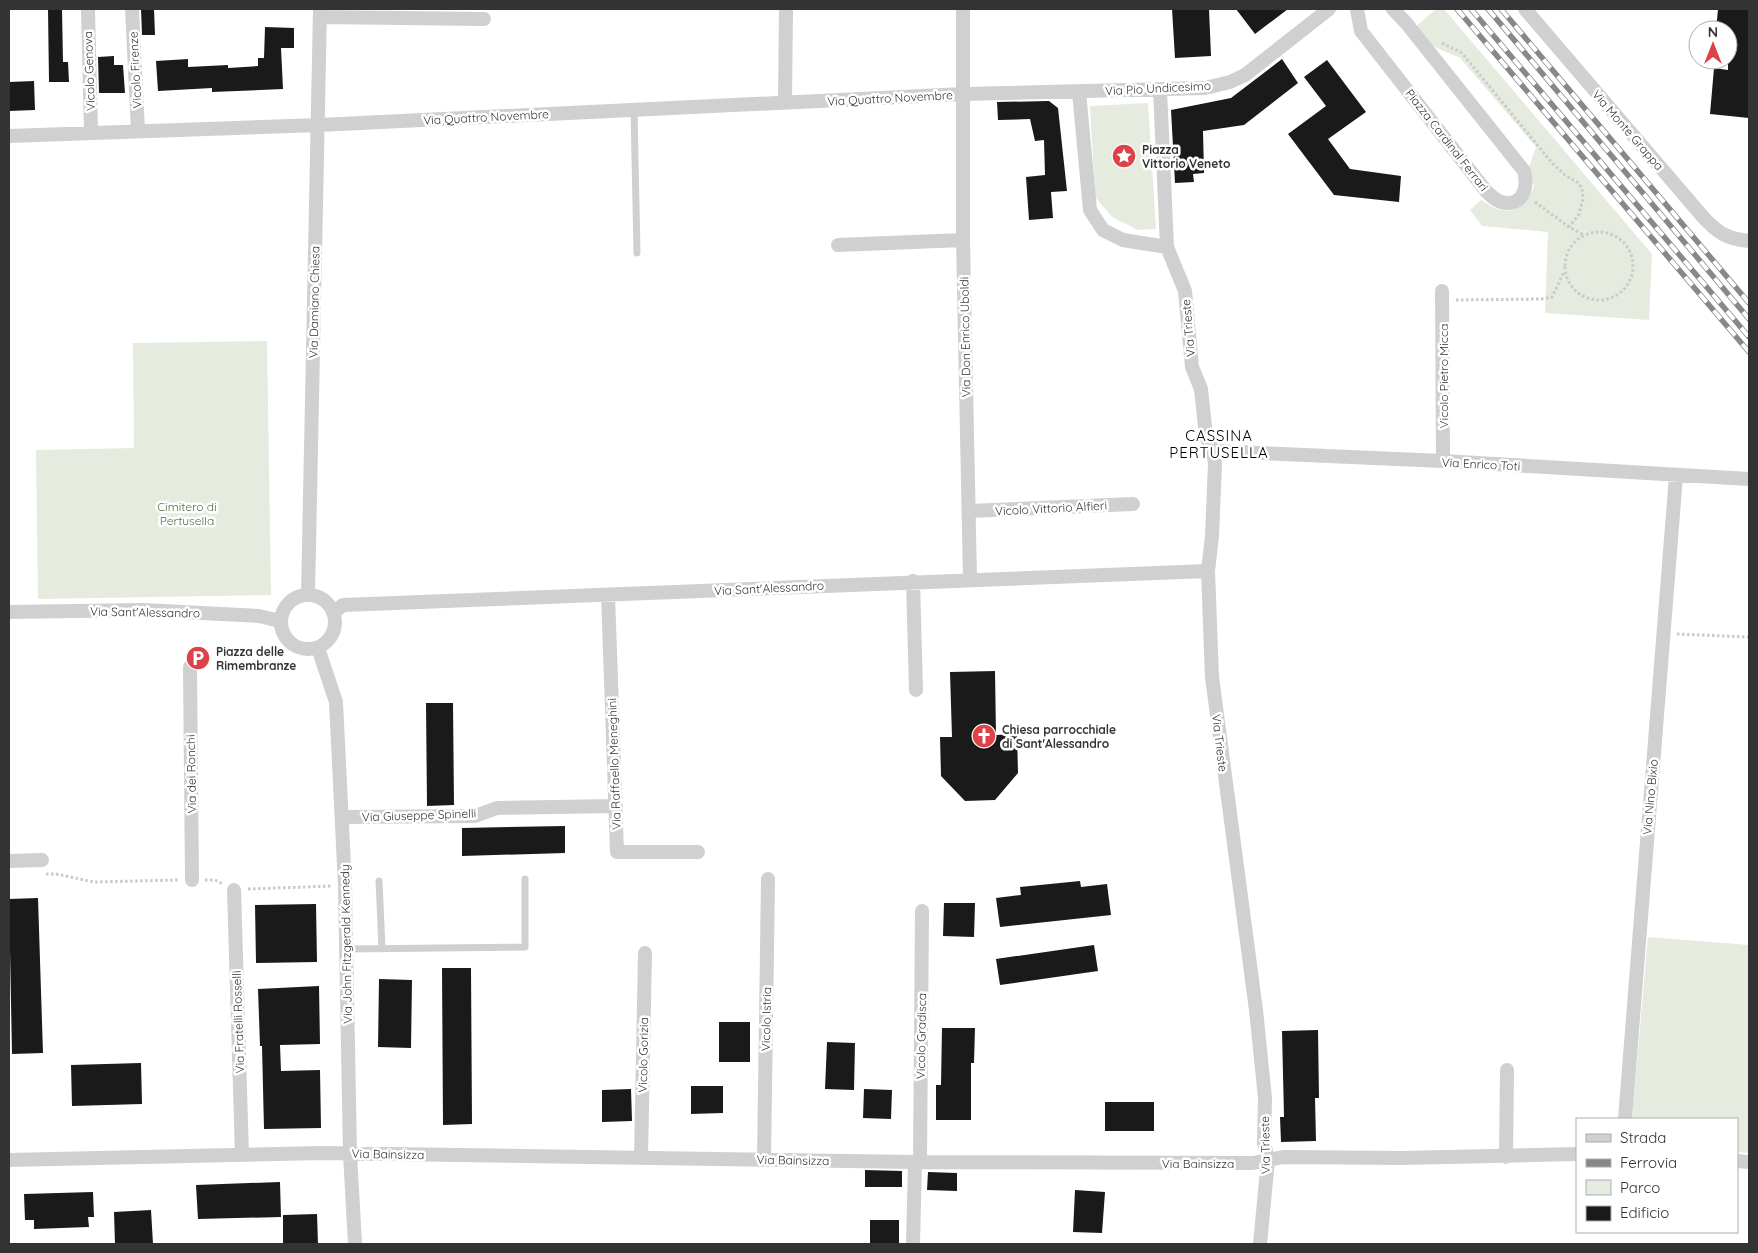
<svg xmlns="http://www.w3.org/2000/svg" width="1758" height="1253" viewBox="0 0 1758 1253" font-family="Quicksand,sans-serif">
  <rect width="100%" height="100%" fill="#fff"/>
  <!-- green -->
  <path fill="#e5ebdf" d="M 1436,9 L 1444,9 L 1652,254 L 1649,320 L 1545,313 L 1548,232 L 1482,226 L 1470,210 L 1481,200 L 1496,209 L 1509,211 L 1521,207 L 1528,198 L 1534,187 L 1529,167 L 1536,147 L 1460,58 L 1426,43 L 1414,28 Z
    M 1148,103 L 1156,229 L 1138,230 L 1112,217 L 1095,197 L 1090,106 Z
    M 267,341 L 271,595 L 38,599 L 36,450 L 134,448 L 133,343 Z
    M 1648,937 L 1749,945 L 1749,1153 L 1737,1152 L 1737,1119 L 1632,1119 Z"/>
  <!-- building -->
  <path fill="#1a1a1a" d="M 48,9 L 62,9 L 63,62 L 68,62 L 69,82 L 49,82 Z
    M 141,9 L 154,9 L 155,35 L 142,35 Z
    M 1172,9 L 1209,9 L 1211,56 L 1175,58 Z
    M 1236,9 L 1288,9 L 1255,34 Z
    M 1718,9 L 1749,9 L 1749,118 L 1710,114 L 1714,68 L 1728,70 L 1728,30 L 1716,30 Z
    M 265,27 L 294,28 L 294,48 L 281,48 L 283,89 L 212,92 L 212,88 L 158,91 L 156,61 L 188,59 L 188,67 L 228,65 L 228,68 L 258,66 L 258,58 L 264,58 Z
    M 114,56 L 114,65 L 123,65 L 125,93 L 99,93 L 98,57 Z
    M 1282,59 L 1298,83 L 1244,125 L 1203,131 L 1204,173 L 1193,174 L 1194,182 L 1175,183 L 1171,110 L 1231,98 Z
    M 1327,60 L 1366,112 L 1328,139 L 1350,169 L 1401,176 L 1399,202 L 1334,195 L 1288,134 L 1326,106 L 1304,77 Z
    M 34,81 L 35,110 L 9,111 L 9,82 Z
    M 1049,101 L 1058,108 L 1067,191 L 1051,192 L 1053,218 L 1029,220 L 1026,177 L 1045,175 L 1044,140 L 1035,141 L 1030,119 L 998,120 L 997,102 Z
    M 995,671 L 996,735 L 1017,734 L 1018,773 L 995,800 L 965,801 L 941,776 L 940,737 L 952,737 L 950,672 Z
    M 426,703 L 453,703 L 454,805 L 427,806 Z
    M 565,826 L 565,853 L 462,856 L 462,828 Z
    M 1080,881 L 1081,887 L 1107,884 L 1111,915 L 1000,927 L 996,898 L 1021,895 L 1020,887 Z
    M 38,898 L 43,1053 L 12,1054 L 9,899 Z
    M 944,903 L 975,903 L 974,937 L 943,936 Z
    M 316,904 L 317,962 L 256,963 L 255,905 Z
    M 1094,945 L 1098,971 L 1000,985 L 996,959 Z
    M 442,968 L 471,968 L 472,1124 L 443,1125 Z
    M 379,979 L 412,980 L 411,1048 L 378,1047 Z
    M 319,986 L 320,1044 L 280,1045 L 281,1071 L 320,1070 L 321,1128 L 264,1129 L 262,1046 L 260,1046 L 258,989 Z
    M 719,1022 L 750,1022 L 750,1062 L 719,1062 Z
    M 942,1028 L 975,1028 L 974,1063 L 971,1063 L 971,1120 L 936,1120 L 936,1085 L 941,1085 Z
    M 1318,1030 L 1319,1098 L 1315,1098 L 1316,1141 L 1281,1142 L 1280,1117 L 1284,1117 L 1282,1031 Z
    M 827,1042 L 855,1043 L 854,1090 L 825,1089 Z
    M 141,1063 L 142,1104 L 72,1106 L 71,1065 Z
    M 691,1086 L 723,1086 L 723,1113 L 691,1114 Z
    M 631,1089 L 632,1121 L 602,1122 L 602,1090 Z
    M 864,1089 L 892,1090 L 891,1119 L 863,1118 Z
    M 1105,1102 L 1154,1102 L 1154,1131 L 1105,1131 Z
    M 865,1170 L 902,1171 L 902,1187 L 865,1187 Z
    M 928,1172 L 957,1173 L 957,1191 L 927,1190 Z
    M 280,1182 L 281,1217 L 198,1219 L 196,1185 Z
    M 1075,1190 L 1105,1192 L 1102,1233 L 1073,1232 Z
    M 93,1192 L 94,1217 L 88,1217 L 89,1227 L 34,1229 L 34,1220 L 25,1220 L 24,1194 Z
    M 151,1210 L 153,1244 L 115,1244 L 114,1212 Z
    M 317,1214 L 318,1244 L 283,1244 L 283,1215 Z
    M 870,1220 L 899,1220 L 899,1244 L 870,1244 Z"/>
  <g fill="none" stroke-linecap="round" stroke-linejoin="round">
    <!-- path -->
    <path stroke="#cacaca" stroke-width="3" stroke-dasharray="2.5 2.5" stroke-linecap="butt" d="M 1442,43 L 1462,53 L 1553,164 L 1565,175 L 1577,182 L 1582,188 L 1583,199 L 1579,214 L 1569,227
      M 1535,202 L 1569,227 L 1584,235
      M1565 266a34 34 0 1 1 68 0a34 34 0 1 1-68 0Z
      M 1456,300 L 1541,299 L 1552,297 L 1564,272
      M 1677,634 L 1749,637
      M 46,874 L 56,874 L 94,882 L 179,880
      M 205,880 L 215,880 L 223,884
      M 248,889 L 332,886"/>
    <!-- lane -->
    <path stroke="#d0d0d0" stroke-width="7" d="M 634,110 L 637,253
      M 379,881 L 382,949
      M 346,949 L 525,947 L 525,879"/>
    <!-- street -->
    <path stroke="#d0d0d0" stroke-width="14" d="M 88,9 L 91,133
      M 132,9 L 138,131
      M 963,9 L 963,240 L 970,579
      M 1357,9 L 1361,31 L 1486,191 C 1491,196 1498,203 1506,203 C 1525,204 1528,184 1524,171 L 1407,24 L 1393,9
      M 1525,9 L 1703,217 C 1718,233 1727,239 1749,241
      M 320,17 L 484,19
      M 1160,90 L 1167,247 L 1185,291 L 1192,367 L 1201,389 L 1206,436 L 1213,451 L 1215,463 L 1212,536 L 1208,571 L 1212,677 L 1256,1010 L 1265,1098 L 1264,1142 L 1268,1160 L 1260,1244
      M 1079,92 L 1090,210 L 1103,230 L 1123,240 L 1167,247
      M 785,102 L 786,9
      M 9,136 L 319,125 L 963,94 L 1205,88 L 1230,82 L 1245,75 L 1329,9
      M 838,245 L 963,240
      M 1442,291 L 1443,461
      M 1213,451 L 1443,461 L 1749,479
      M 969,511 L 1133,504
      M 913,581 L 916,690
      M281 622a27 27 0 1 1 54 0a27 27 0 1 1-54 0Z
      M 308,595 L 320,9
      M 608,595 L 617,852 L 698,852
      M 9,612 L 143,610 L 259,616 L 280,621
      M 333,613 L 343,605 C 631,595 919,581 1208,571
      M 318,648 L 336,702 L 345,886 L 350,1154 L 355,1244
      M 190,667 L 192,880
      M 342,817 L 475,816 L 497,808 L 616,806
      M 9,861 L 42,860
      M 234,890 L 242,1155
      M 1625,1119 L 1676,476
      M 1506,1157 L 1507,1070
      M 641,1158 L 645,953
      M 764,1159 L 768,879
      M 9,1160 L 322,1153 L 915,1162 L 1253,1163 L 1283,1157 L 1402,1158 L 1577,1154
      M 1737,1161 L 1749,1162
      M 920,1162 L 922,911
      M 913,1244 L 915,1162"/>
    <!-- rail casing -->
    <g stroke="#888" stroke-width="5.5">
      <path id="rail" d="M 1457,9 L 1749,352
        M 1471,9 L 1749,337
        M 1488,9 L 1749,319
        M 1501,9 L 1749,303"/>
    </g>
    <!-- rail -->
    <use href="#rail" stroke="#fff" stroke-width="4" stroke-dasharray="11" stroke-linecap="butt"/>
  </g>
  <!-- icons -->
  <defs>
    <g id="sight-disc" transform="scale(1.25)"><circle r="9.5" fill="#db4348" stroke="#fff"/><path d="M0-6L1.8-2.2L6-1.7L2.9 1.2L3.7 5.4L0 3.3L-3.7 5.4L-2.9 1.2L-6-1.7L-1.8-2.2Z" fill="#fff"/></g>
    <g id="parking-disc" transform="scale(1.25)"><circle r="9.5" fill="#db4348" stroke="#fff"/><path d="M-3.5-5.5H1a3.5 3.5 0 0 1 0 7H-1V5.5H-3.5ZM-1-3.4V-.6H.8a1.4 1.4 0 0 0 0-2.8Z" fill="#fff"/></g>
    <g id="church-disc" transform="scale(1.25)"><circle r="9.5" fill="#db4348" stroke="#fff"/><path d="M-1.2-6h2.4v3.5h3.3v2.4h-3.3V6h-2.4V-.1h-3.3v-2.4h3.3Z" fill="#fff"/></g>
  </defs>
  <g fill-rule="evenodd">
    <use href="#sight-disc" x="1124" y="156"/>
    <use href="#parking-disc" x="198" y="658"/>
    <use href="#church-disc" x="984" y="736"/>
  </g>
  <g text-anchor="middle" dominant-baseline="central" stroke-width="5" stroke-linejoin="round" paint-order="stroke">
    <!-- street labels -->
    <g font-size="12" fill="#333" stroke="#fff">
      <text transform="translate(135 70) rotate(-93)">Vicolo Firenze</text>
      <text transform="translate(89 71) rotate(-92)">Vicolo Genova</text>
      <text transform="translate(1158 88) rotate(-3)">Via Pio Undicesimo</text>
      <text transform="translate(890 98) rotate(-3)">Via Quattro Novembre</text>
      <text transform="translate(486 117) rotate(-3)">Via Quattro Novembre</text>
      <text transform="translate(1628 130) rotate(49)">Via Monte Grappa</text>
      <text transform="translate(1447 140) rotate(52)">Piazza Cardinal Ferrari</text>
      <text transform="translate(314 302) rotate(-89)">Via Damiano Chiesa</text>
      <text transform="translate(1188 328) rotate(-95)">Via Trieste</text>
      <text transform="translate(965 337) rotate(-91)">Via Don Enrico Uboldi</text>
      <text transform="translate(1443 376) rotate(-90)">Vicolo Pietro Micca</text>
      <text transform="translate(1481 464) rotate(3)">Via Enrico Toti</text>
      <text transform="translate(1051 508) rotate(-3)">Vicolo Vittorio Alfieri</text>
      <text transform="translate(769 588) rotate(-3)">Via Sant'Alessandro</text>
      <text transform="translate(145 612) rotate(1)">Via Sant'Alessandro</text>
      <text transform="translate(1220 743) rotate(83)">Via Trieste</text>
      <text transform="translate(614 764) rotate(-92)">Via Raffaello Meneghini</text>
      <text transform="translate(191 774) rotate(-91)">Via dei Ronchi</text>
      <text transform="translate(1650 797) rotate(-85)">Via Nino Bixio</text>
      <text transform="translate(419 815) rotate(-2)">Via Giuseppe Spinelli</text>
      <text transform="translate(346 944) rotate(-91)">Via John Fitzgerald Kennedy</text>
      <text transform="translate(766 1019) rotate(-89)">Vicolo Istria</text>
      <text transform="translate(238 1022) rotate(-92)">Via Fratelli Rosselli</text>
      <text transform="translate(921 1036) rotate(-89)">Vicolo Gradisca</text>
      <text transform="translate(643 1055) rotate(-89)">Vicolo Gorizia</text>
      <text transform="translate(1265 1145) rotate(-91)">Via Trieste</text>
      <text transform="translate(388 1154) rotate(1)">Via Bainsizza</text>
      <text transform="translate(793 1160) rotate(1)">Via Bainsizza</text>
      <text x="1198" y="1163">Via Bainsizza</text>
    </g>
    <!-- poi labels -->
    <g font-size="12" font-weight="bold" fill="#333" stroke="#fff" text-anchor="start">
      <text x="1142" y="149">Piazza<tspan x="1142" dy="14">Vittorio Veneto</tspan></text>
      <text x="216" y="651">Piazza delle<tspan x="216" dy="14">Rimembranze</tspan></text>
      <text x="1002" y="729">Chiesa parrocchiale<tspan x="1002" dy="14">di Sant'Alessandro</tspan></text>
    </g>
    <!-- park labels -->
    <g font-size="12" fill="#546c42" stroke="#fff">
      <text x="187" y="506">Cimitero di<tspan x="187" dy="14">Pertusella</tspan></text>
    </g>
    <!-- quarter labels -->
    <g font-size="15" letter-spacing="1" fill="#000" stroke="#fff">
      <text x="1219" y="435">CASSINA<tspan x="1219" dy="17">PERTUSELLA</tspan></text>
    </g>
  </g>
  <!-- border -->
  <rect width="1758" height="1253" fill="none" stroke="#333333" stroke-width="20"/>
  <!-- legend -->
  <rect x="1576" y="1118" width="162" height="115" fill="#ffffff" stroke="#adadad"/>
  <rect x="1586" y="1134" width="25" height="8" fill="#d0d0d0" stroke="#adadad"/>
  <text x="1620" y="1143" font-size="15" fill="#333333">Strada</text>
  <rect x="1586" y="1159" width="25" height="8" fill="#888888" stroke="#adadad"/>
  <text x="1620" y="1168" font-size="15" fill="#333333">Ferrovia</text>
  <rect x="1586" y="1180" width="25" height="15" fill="#e5ebdf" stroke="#adadad"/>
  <text x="1620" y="1193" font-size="15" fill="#333333">Parco</text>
  <rect x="1586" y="1206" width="25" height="15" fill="#1a1a1a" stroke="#adadad"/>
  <text x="1620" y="1218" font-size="15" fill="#333333">Edificio</text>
  <!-- north arrow -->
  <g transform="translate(1713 45)"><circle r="24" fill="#ffffff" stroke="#adadad"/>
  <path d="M0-4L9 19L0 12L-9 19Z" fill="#db4348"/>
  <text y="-8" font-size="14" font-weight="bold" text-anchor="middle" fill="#333333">N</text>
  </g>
</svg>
